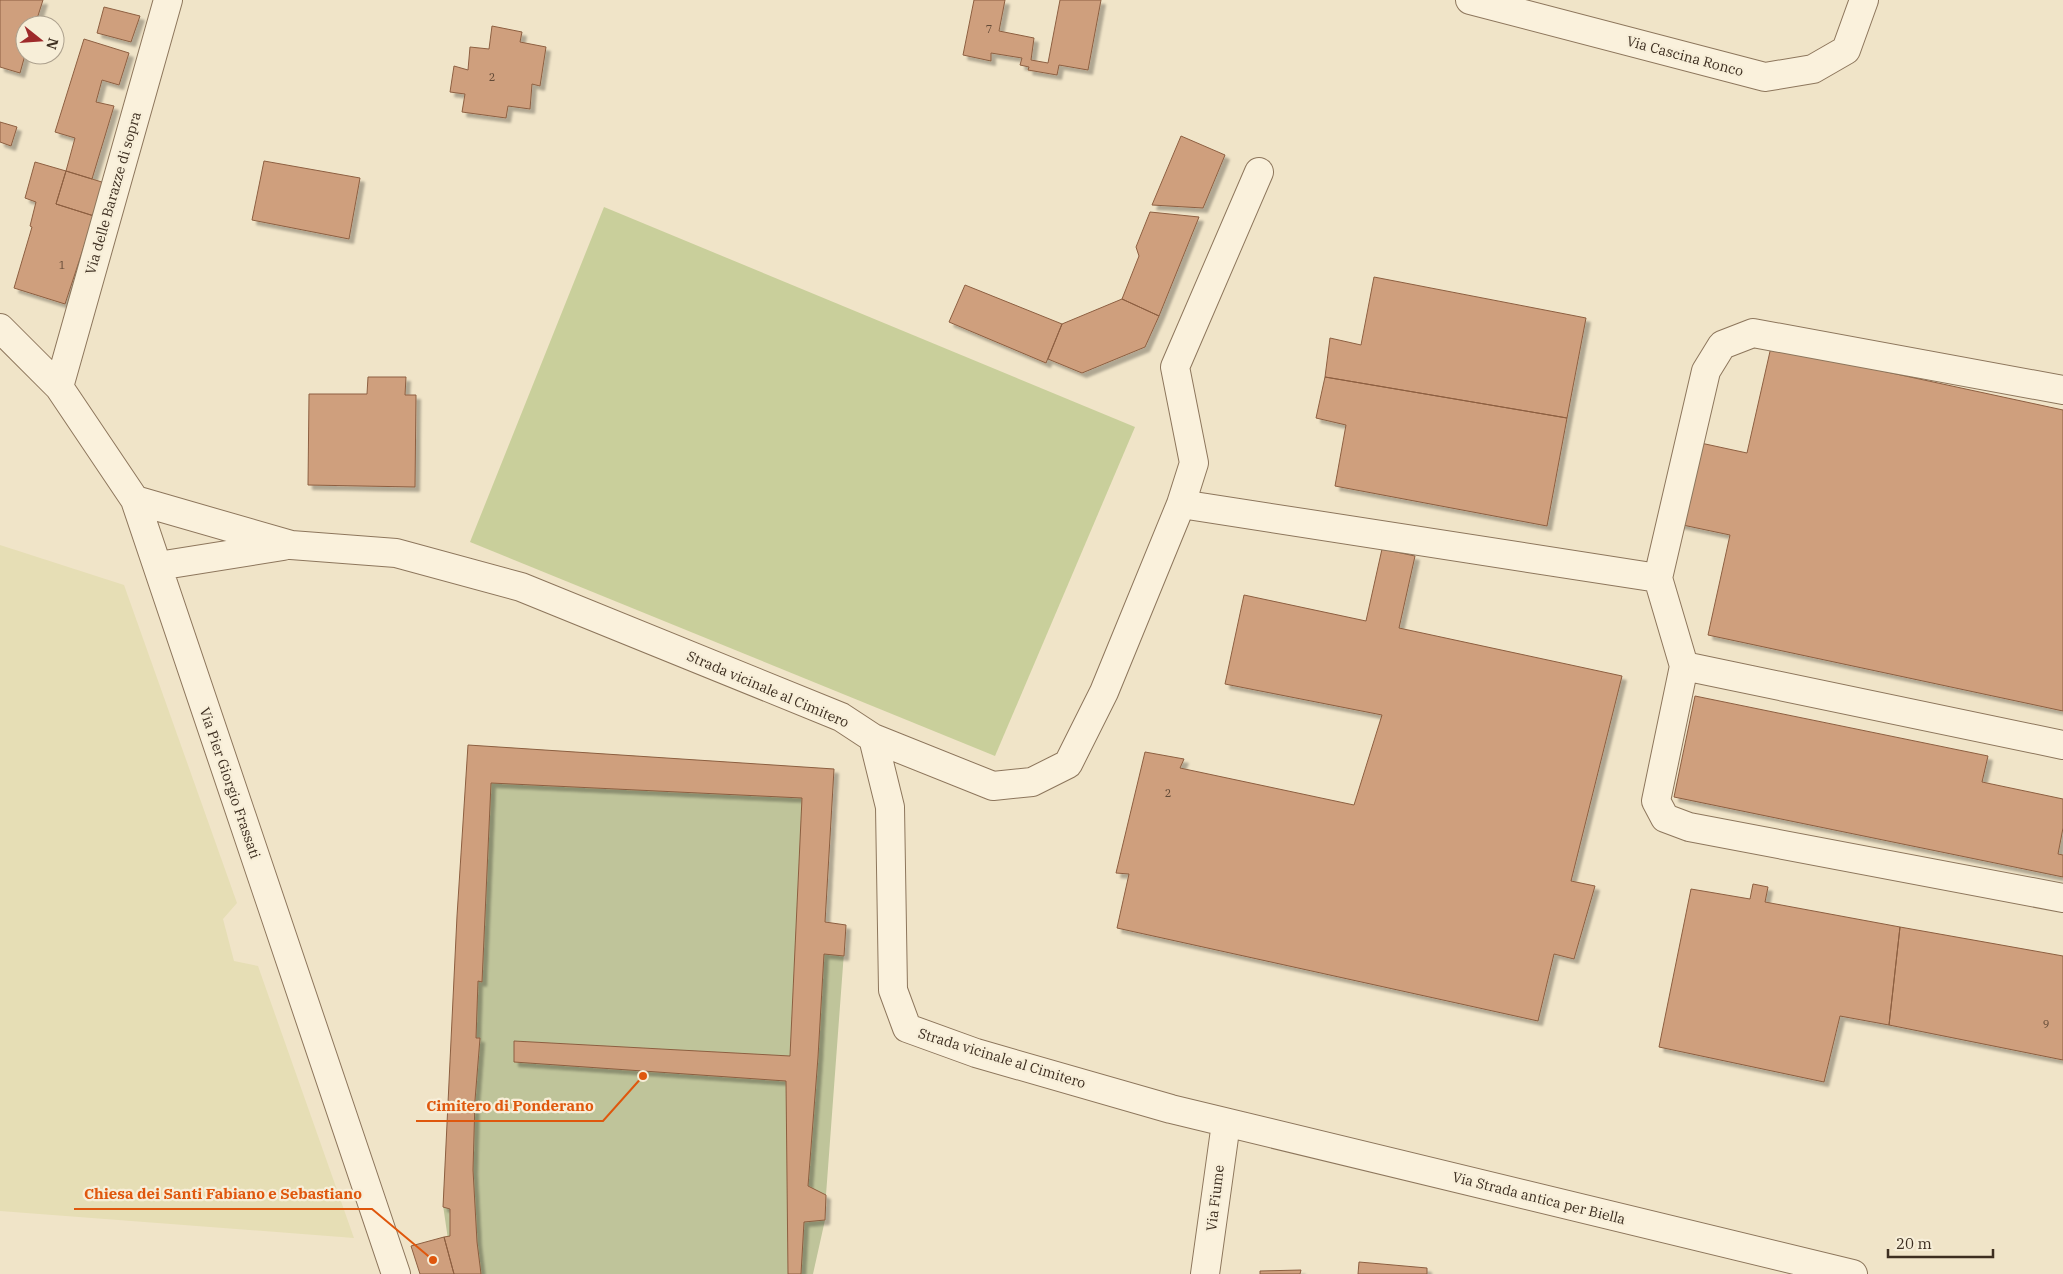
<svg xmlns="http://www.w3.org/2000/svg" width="2063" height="1274" viewBox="0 0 2063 1274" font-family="'IBM Plex Serif',serif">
  <defs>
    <filter id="shadow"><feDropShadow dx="4.5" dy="4.5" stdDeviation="1" flood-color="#0004"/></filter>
  </defs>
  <rect width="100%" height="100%" fill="#f0e4c8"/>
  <!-- farmland -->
  <path fill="#e6deb5" d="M 0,545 L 124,585 L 237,903 L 223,919 L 234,961 L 258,966 L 354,1238 L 0,1211 Z"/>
  <!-- green -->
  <path fill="#c9cf9b" d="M 604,207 L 1135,427 L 995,756 L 470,542 Z"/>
  <!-- cemetery -->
  <path fill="#bfc49a" d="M 468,745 L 834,769 L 825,922 L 846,925 L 826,1195 L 825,1220 L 813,1274 L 453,1274 L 443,1205 Z"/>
  <!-- building -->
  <path fill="#cf9f7d" stroke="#8d5f41" filter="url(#shadow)" d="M 0,0 L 43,0 L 35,25 L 25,25 L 25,55 L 20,73 L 0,67 Z
    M 974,0 L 1005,0 L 999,31 L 1034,38 L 1031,60 L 1048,63 L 1060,0 L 1101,0 L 1088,70 L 1059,65 L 1057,75 L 1028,70 L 1029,67 L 1020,65 L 1022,58 L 991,53 L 991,61 L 963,55 Z
    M 104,7 L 140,16 L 131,42 L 97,33 Z
    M 492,26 L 522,32 L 520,42 L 546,47 L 540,86 L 532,84 L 530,109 L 508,106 L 506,118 L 462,112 L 465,94 L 450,92 L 454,66 L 468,70 L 470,47 L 489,49 Z
    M 84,39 L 129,53 L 119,85 L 102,80 L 96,102 L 114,106 L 92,179 L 66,171 L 75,138 L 55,132 Z
    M 0,122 L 17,127 L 11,146 L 0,142 Z
    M 1181,136 L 1225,155 L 1203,208 L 1152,205 Z
    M 264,161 L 360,178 L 349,239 L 252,220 Z
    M 35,162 L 66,171 L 56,204 L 94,216 L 65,304 L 14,288 L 32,227 L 30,226 L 36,202 L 25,198 Z
    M 66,171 L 105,183 L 94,216 L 56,204 Z
    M 1150,212 L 1199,217 L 1159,316 L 1122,299 L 1139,256 L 1136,247 Z
    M 1374,277 L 1586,318 L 1567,418 L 1325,377 L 1330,338 L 1361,345 Z
    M 965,285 L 1062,324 L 1046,363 L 949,322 Z
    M 1122,299 L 1159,316 L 1145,347 L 1082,373 L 1048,359 L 1062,324 Z
    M 1771,347 L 2063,410 L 2063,711 L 1708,635 L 1730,535 L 1678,524 L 1696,442 L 1747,453 Z
    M 368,377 L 406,377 L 405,395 L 416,395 L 415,487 L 308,485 L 309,394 L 367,394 Z
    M 1325,377 L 1567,418 L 1547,526 L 1335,486 L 1346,425 L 1316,418 Z
    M 1382,549 L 1415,556 L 1399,628 L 1622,676 L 1571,881 L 1595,886 L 1574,959 L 1554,954 L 1538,1021 L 1117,928 L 1129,874 L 1116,873 L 1145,752 L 1184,759 L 1180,768 L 1354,805 L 1382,715 L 1225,684 L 1244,595 L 1366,621 Z
    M 1695,696 L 1988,756 L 1982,782 L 2063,799 L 2063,828 L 2058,854 L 2063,855 L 2063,877 L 1674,797 Z
    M 468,745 L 834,769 L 825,922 L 846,925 L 844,956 L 824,954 L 818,1057 L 808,1186 L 826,1195 L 825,1220 L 804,1222 L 801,1274 L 788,1274 L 786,1081 L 514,1062 L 514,1041 L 790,1056 L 802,798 L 491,783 L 482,982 L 478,981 L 476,1038 L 480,1038 L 475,1100 L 473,1170 L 477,1242 L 481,1274 L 454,1274 L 444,1237 L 450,1236 L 450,1209 L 443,1207 L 457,916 Z
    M 1753,884 L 1768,887 L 1765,902 L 1900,927 L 1889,1025 L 1840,1016 L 1824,1082 L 1659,1047 L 1691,889 L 1750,899 Z
    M 1900,927 L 2063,956 L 2063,1060 L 1889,1025 Z
    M 444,1237 L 454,1274 L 420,1274 L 411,1246 Z
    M 1359,1262 L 1427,1268 L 1427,1274 L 1358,1274 Z
    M 1301,1270 L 1300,1274 L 1260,1274 L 1260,1271 Z"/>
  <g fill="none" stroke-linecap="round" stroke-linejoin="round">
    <!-- minor casing -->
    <g stroke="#8d765c" stroke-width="30">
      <path id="minor" d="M 1470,0 L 1765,77 L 1813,69 L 1846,50 L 1864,0
        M 0,328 L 59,387 L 135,500 L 396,1274
        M 59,387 L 168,0
        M 2063,390 L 1753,333 L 1722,345 L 1706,371 L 1658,578 L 1684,666 L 1656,801 L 1665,818 L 1689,827 L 2063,898
        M 135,500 L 291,545 L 396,553 L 521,587 L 841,717 L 873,738 L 890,807 L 893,990 L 907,1028 L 976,1053 L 1171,1109 L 1853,1274
        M 1181,504 L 1658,578
        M 158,566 L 283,546
        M 1684,666 L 2063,745
        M 873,738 L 993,786 L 1032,782 L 1068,764 L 1104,692 L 1181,504 L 1194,463 L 1175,367 L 1259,172
        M 1205,1274 L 1226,1123"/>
    </g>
    <!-- minor -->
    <use href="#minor" stroke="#faf1dc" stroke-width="28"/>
  </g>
  <g text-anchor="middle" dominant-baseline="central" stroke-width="4.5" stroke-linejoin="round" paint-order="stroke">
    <!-- number labels -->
    <g font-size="11" fill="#624a37">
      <text x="989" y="29">7</text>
      <text x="492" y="77">2</text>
      <text x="62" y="265">1</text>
      <text x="1168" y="793">2</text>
      <text x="2046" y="1024">9</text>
    </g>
    <!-- street labels -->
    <g font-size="14" fill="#3d2e20" stroke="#f7eed8">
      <text transform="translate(1685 56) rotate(15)">Via Cascina Ronco</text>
      <text transform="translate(113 193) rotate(-74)">Via delle Barazze di sopra</text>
      <text transform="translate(768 689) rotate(23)">Strada vicinale al Cimitero</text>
      <text transform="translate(230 783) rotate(71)">Via Pier Giorgio Frassati</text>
      <text transform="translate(1002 1058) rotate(17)">Strada vicinale al Cimitero</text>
      <text transform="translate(1215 1198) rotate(-83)">Via Fiume</text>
      <text transform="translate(1539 1198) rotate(14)">Via Strada antica per Biella</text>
    </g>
  </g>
  <!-- callouts -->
  <path fill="none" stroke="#df570d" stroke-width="2" d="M643 1076L603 1121H416M433 1260L372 1209H74"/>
  <g fill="#df570d" stroke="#f7eed8" stroke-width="2">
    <circle cx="643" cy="1076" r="5"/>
    <circle cx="433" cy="1260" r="5"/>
  </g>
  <g font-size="15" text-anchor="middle" font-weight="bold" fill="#df570d" stroke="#f7eed8" stroke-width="4.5" stroke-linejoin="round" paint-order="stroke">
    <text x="510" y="1111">Cimitero di Ponderano</text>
    <text x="223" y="1199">Chiesa dei Santi Fabiano e Sebastiano</text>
  </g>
  <!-- north arrow -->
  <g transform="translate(40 40) rotate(107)"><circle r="24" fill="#f7eed8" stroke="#ada18e"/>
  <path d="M0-4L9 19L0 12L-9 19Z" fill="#9e2a2b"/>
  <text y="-8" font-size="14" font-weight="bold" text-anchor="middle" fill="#3d2e20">N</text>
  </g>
  <!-- scale -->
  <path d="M1888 1249v8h105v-8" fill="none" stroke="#3d2e20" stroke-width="2.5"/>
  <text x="1896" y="1249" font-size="15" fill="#3d2e20" stroke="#f7eed8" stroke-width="4" paint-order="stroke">20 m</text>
</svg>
